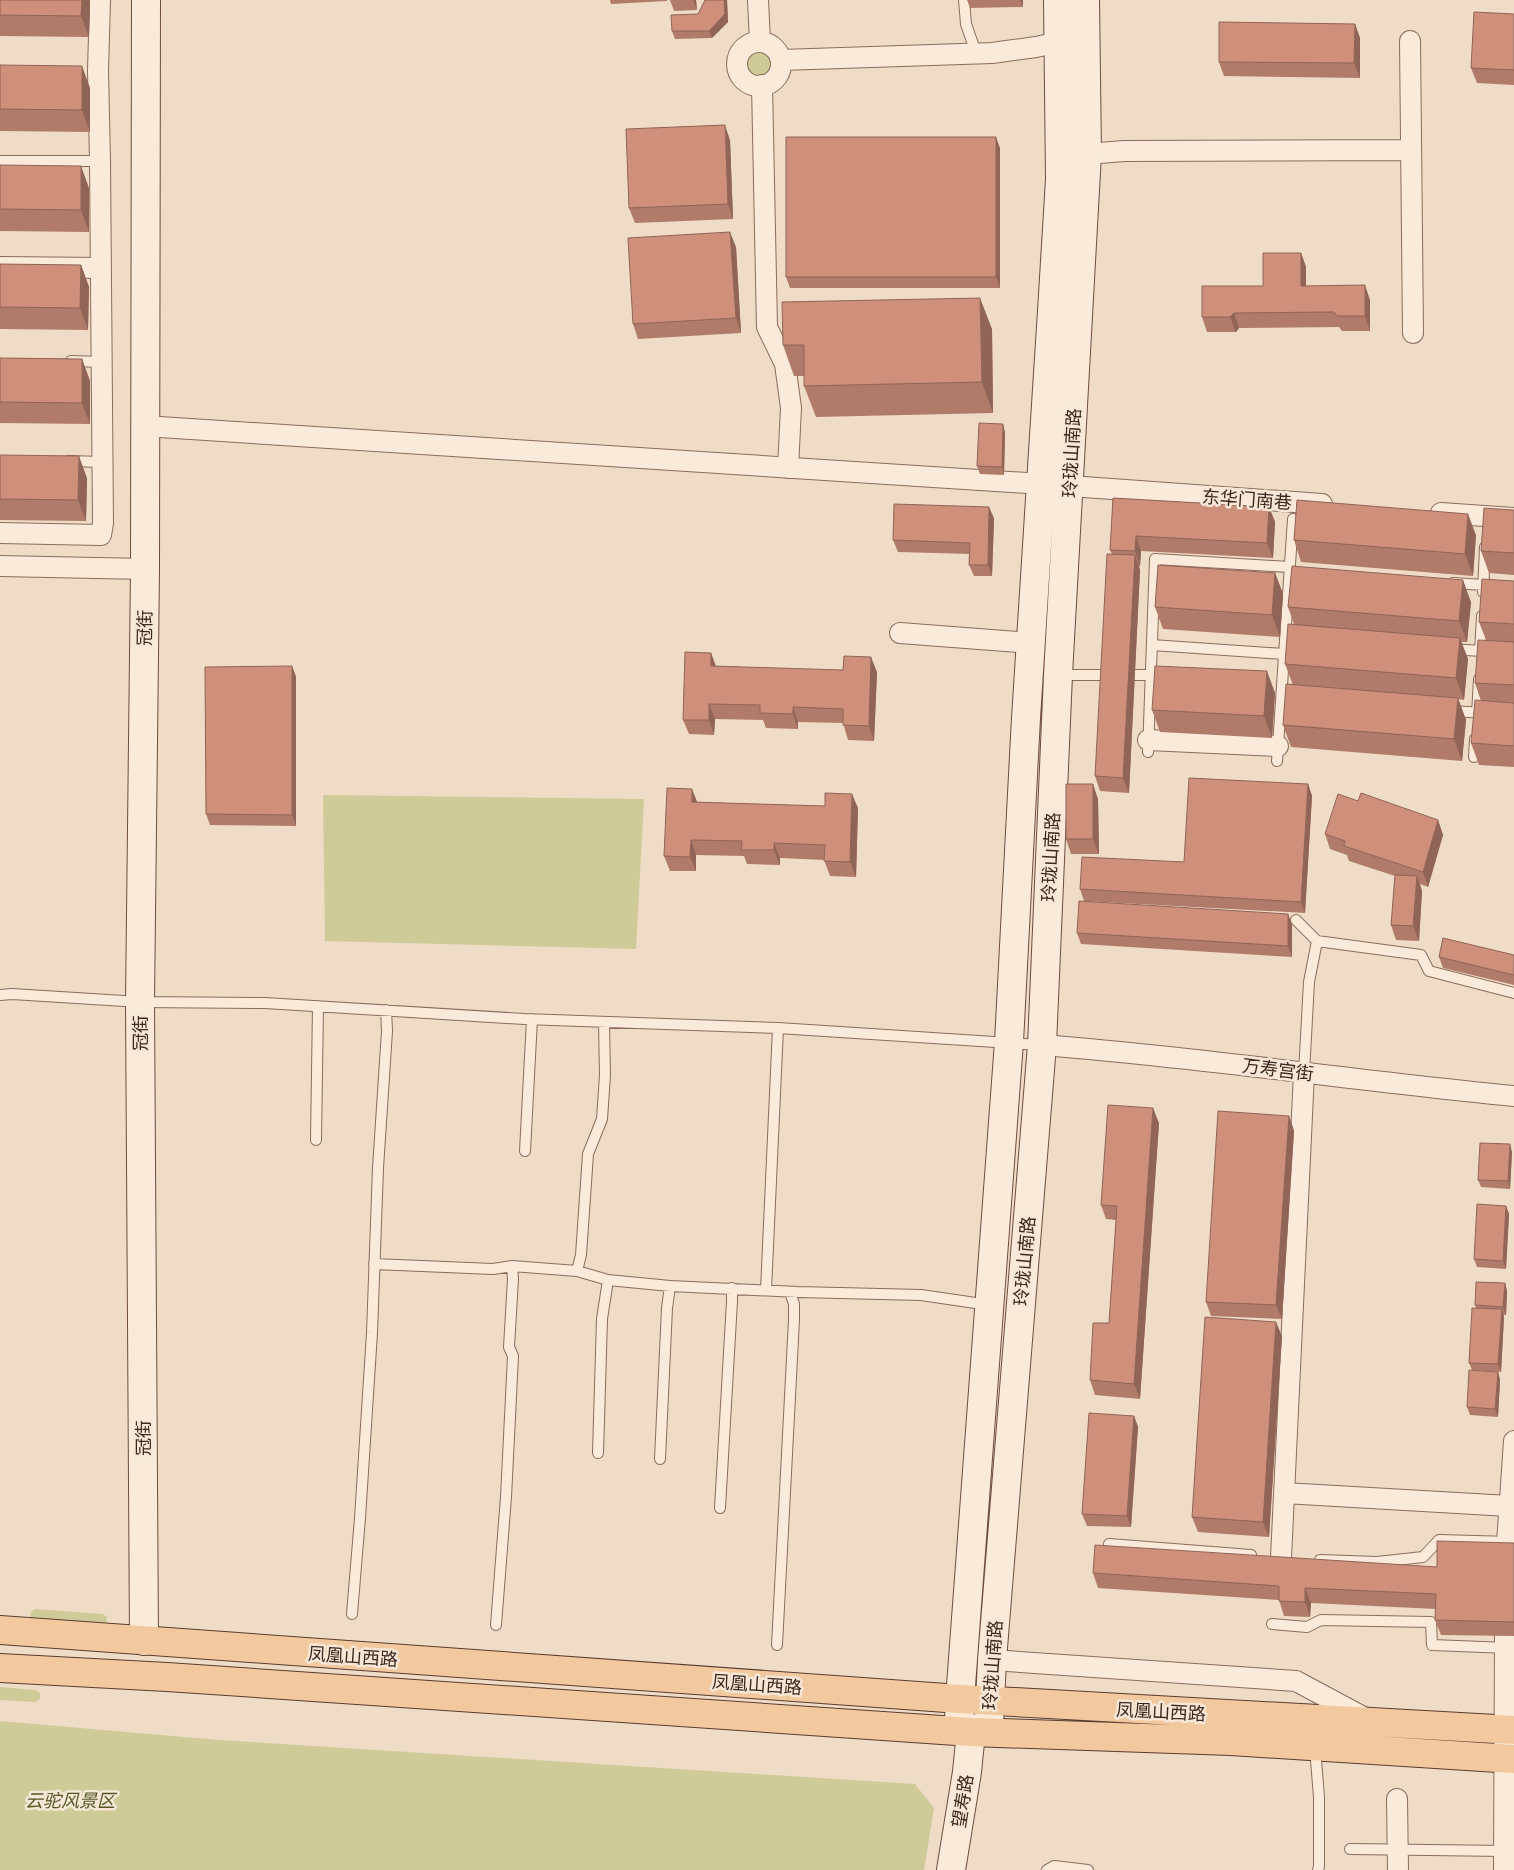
<svg xmlns="http://www.w3.org/2000/svg" width="1514" height="1870" viewBox="0 0 1514 1870" font-family="'Playfair Display','Noto Sans SC',serif">
  <rect width="100%" height="100%" fill="#efdcc6"/>
  <!-- green -->
  <path fill="#cecb99" d="M746 65a13 13 0 1 1 26 0a13 13 0 1 1-26 0Z
    M 323,795 L 644,799 L 636,949 L 325,941 Z
    M 35,1609 L 103,1614 L 107,1617 L 106,1623 L 102,1627 L 34,1620 L 30,1618 L 31,1612 Z
    M 0,1687 L 36,1690 L 40,1693 L 40,1698 L 36,1702 L 0,1700 Z
    M 0,1721 L 219,1740 L 915,1784 L 934,1808 L 924,1870 L 0,1870 Z"/>
  <g fill="none" stroke-linecap="round" stroke-linejoin="round">
    <!-- lane casing -->
    <g stroke="#8b6c5b" stroke-width="12">
      <path id="lane" d="M 964,0 L 966,24 L 976,53
        M 0,161 L 100,161
        M 71,361 L 101,362
        M 68,461 L 103,462
        M 1453,583 L 1514,587
        M 1483,592 L 1485,547
        M 1152,645 L 1284,654
        M 1450,649 L 1514,653
        M 1480,652 L 1482,616
        M 1059,675 L 1151,675
        M 1450,711 L 1486,713
        M 1477,714 L 1479,679
        M 1148,752 L 1155,559 L 1289,567
        M 1474,757 L 1475,739
        M 1277,761 L 1293,519
        M 1296,920 L 1317,941 L 1421,955 L 1429,971 L 1514,993
        M 0,995 L 12,994 L 140,1002 L 265,1003 L 524,1019 L 778,1028 L 1040,1045
        M 1304,1073 L 1309,982 L 1317,941
        M 316,1140 L 318,1006
        M 525,1151 L 532,1019
        M 374,1264 L 493,1269 L 512,1266 L 577,1271 L 608,1280 L 670,1286 L 798,1292 L 921,1295 L 989,1305
        M 577,1271 L 581,1255 L 588,1154 L 602,1119 L 605,1075 L 604,1022
        M 766,1290 L 778,1028
        M 598,1453 L 602,1319 L 608,1280
        M 660,1459 L 667,1308 L 670,1286
        M 720,1508 L 732,1301 L 732,1288
        M 1109,1544 L 1251,1555
        M 1320,1560 L 1377,1562 L 1423,1557 L 1439,1540 L 1511,1542
        M 352,1614 L 360,1518 L 372,1333 L 378,1168 L 387,1031 L 386,1010
        M 1272,1624 L 1307,1627 L 1321,1620 L 1431,1622 L 1432,1645 L 1508,1648
        M 496,1625 L 506,1497 L 513,1356 L 509,1347 L 513,1279 L 512,1266
        M 777,1645 L 794,1320 L 794,1304 L 790,1292
        M 1315,1748 L 1319,1797 L 1319,1866 L 1318,1870
        M 1350,1849 L 1506,1851
        M 1047,1870 L 1054,1866 L 1088,1870"/>
    </g>
    <!-- street casing -->
    <g stroke="#8b6c5b" stroke-width="22">
      <path id="street" d="M 758,0 L 760,42
        M 1410,41 L 1413,333
        M737 64a22 22 0 1 1 44 0a22 22 0 1 1-44 0Z
        M 781,60 L 992,53 L 1036,47 L 1059,42
        M 762,85 L 767,327 L 785,364 L 791,408 L 788,468
        M 1087,154 L 1124,151 L 1411,150
        M 0,267 L 100,268
        M 144,426 L 1042,484 L 1322,504
        M 1441,513 L 1514,518
        M 0,533 L 101,535 L 103,523 L 100,161 L 98,71 L 100,0
        M 0,566 L 145,569
        M 900,633 L 1031,643
        M 1148,740 L 1278,746
        M 1042,1045 C 1200,1057 1356,1081 1514,1096
        M 1284,1493 L 1509,1506
        M 1281,1558 L 1304,1073
        M 1506,1558 L 1514,1441
        M 992,1660 L 1296,1681 L 1367,1719
        M 1397,1799 L 1398,1870
        M 1504,1870 L 1505,1636"/>
    </g>
    <!-- secondary casing -->
    <g stroke="#6d4d3e" stroke-width="30">
      <path id="secondary" d="M 144,1641 L 140,1002 L 145,569 L 146,0
        M 971,1732 L 989,1723 L 992,1660 L 1042,1045 L 1058,675 L 1087,154 L 1085,0
        M 971,1732 L 959,1719 L 960,1699 L 1009,1042 L 1026,718 L 1052,311 L 1060,179 L 1058,0
        M 951,1870 L 967,1772 L 971,1732"/>
    </g>
    <!-- primary casing -->
    <g stroke="#593b2f" stroke-width="30">
      <path id="primary" d="M 0,1630 L 960,1699 L 1514,1730
        M 0,1668 L 167,1677 L 971,1732 L 1231,1741 L 1514,1759"/>
    </g>
    <!-- lane -->
    <use href="#lane" stroke="#f9ead9" stroke-width="10"/>
    <!-- street -->
    <use href="#street" stroke="#f9ead9" stroke-width="20"/>
    <!-- secondary -->
    <use href="#secondary" stroke="#f9ead9" stroke-width="28"/>
    <!-- primary -->
    <use href="#primary" stroke="#f2c99e" stroke-width="28"/>
  </g>
  <!-- wall -->
  <path fill="#b17b6a" d="M 0,0 L 90,0 L 89,37 L 0,36 Z
    M 610,0 L 667,0 L 667,1 L 611,4 Z
    M 670,0 L 696,0 L 697,10 L 674,11 Z
    M 705,0 L 727,0 L 728,22 L 712,38 L 675,39 L 672,31 L 698,14 Z
    M 967,0 L 1023,0 L 1023,7 L 970,8 Z
    M 1514,14 L 1514,85 L 1477,83 L 1471,68 Z
    M 1355,24 L 1360,38 L 1360,78 L 1224,76 L 1219,62 Z
    M 0,65 L 90,88 L 90,132 L 0,131 Z
    M 730,140 L 733,219 L 635,223 L 629,208 Z
    M 1000,148 L 1000,288 L 790,288 L 786,277 Z
    M 0,165 L 89,188 L 89,232 L 0,231 Z
    M 736,247 L 741,333 L 638,339 L 633,324 Z
    M 1301,253 L 1306,267 L 1306,286 L 1370,300 L 1370,331 L 1342,331 L 1339,327 L 1239,328 L 1236,332 L 1207,332 L 1202,317 L 1263,286 Z
    M 0,264 L 81,265 L 89,287 L 88,330 L 0,329 Z
    M 992,329 L 993,413 L 816,417 L 804,386 L 804,376 L 794,376 L 783,345 Z
    M 0,358 L 82,359 L 90,381 L 90,424 L 0,423 Z
    M 1005,432 L 1004,475 L 980,474 L 977,466 Z
    M 0,455 L 87,478 L 86,521 L 0,520 Z
    M 1113,498 L 1269,507 L 1275,522 L 1273,558 L 1141,551 L 1140,566 L 1139,566 L 1140,570 L 1129,793 L 1100,791 L 1095,776 L 1112,554 L 1110,550 Z
    M 1514,510 L 1514,575 L 1489,573 L 1481,551 Z
    M 994,518 L 992,576 L 974,576 L 969,565 L 970,554 L 898,552 L 893,540 Z
    M 1476,535 L 1473,576 L 1301,562 L 1294,540 Z
    M 1275,573 L 1283,594 L 1280,637 L 1163,629 L 1155,607 Z
    M 1514,581 L 1514,767 L 1479,765 L 1471,743 L 1481,701 L 1475,683 L 1486,640 L 1479,622 Z
    M 1471,602 L 1467,642 L 1461,642 L 1468,659 L 1464,700 L 1458,699 L 1466,720 L 1462,761 L 1291,747 L 1283,725 L 1293,685 L 1285,664 L 1294,624 L 1288,607 Z
    M 711,653 L 716,666 L 877,672 L 874,741 L 848,740 L 843,723 L 798,722 L 798,729 L 766,728 L 763,720 L 715,719 L 714,735 L 689,734 L 683,720 Z
    M 292,666 L 296,677 L 296,826 L 210,825 L 206,814 Z
    M 1275,693 L 1272,738 L 1160,732 L 1152,710 Z
    M 1308,784 L 1312,796 L 1305,913 L 1084,901 L 1080,889 L 1184,862 Z
    M 1098,799 L 1099,854 L 1071,854 L 1066,839 Z
    M 1358,801 L 1438,820 L 1443,835 L 1428,887 L 1420,884 L 1422,891 L 1419,941 L 1396,940 L 1391,925 L 1395,876 L 1349,861 L 1347,855 L 1330,849 L 1325,834 Z
    M 697,802 L 858,808 L 856,877 L 830,876 L 824,860 L 780,858 L 780,865 L 747,864 L 744,856 L 696,855 L 696,871 L 670,871 L 664,856 Z
    M 1288,914 L 1292,925 L 1292,957 L 1081,944 L 1077,933 Z
    M 1514,955 L 1514,985 L 1443,968 L 1439,957 Z
    M 1289,1116 L 1294,1131 L 1282,1319 L 1211,1316 L 1206,1302 Z
    M 1159,1123 L 1140,1399 L 1095,1395 L 1090,1380 L 1109,1323 L 1116,1220 L 1106,1219 L 1101,1205 Z
    M 1512,1152 L 1510,1189 L 1481,1187 L 1478,1180 Z
    M 1506,1206 L 1509,1214 L 1506,1269 L 1477,1267 L 1474,1259 Z
    M 1505,1283 L 1507,1291 L 1506,1315 L 1503,1315 L 1504,1317 L 1501,1372 L 1472,1370 L 1469,1363 L 1476,1308 L 1475,1305 Z
    M 1282,1336 L 1269,1537 L 1198,1532 L 1192,1517 Z
    M 1498,1372 L 1500,1380 L 1498,1417 L 1470,1415 L 1467,1407 Z
    M 1134,1416 L 1138,1427 L 1131,1527 L 1087,1526 L 1082,1514 Z
    M 1514,1543 L 1514,1636 L 1441,1635 L 1435,1620 L 1436,1609 L 1311,1603 L 1310,1617 L 1284,1616 L 1279,1600 L 1098,1588 L 1093,1573 L 1437,1567 Z"/>
  <!-- shaded-wall -->
  <path fill="#906456" d="M 82,0 L 90,0 L 89,37 L 81,16 Z
    M 693,0 L 696,0 L 697,10 Z
    M 724,0 L 727,0 L 728,22 L 712,38 L 709,31 Z
    M 1020,0 L 1023,0 L 1023,7 Z
    M 1355,24 L 1360,38 L 1360,78 L 1354,63 Z
    M 82,66 L 90,88 L 90,132 L 82,110 Z
    M 725,125 L 730,140 L 733,219 L 728,204 Z
    M 996,137 L 1000,148 L 1000,288 L 996,277 Z
    M 81,166 L 89,188 L 89,232 L 81,210 Z
    M 730,232 L 736,247 L 741,333 L 736,318 Z
    M 1301,253 L 1306,267 L 1306,301 L 1301,286 Z
    M 81,265 L 89,287 L 88,330 L 80,308 Z
    M 1365,285 L 1370,300 L 1370,331 L 1365,316 Z
    M 980,298 L 992,329 L 993,413 L 982,382 Z
    M 1234,313 L 1239,328 L 1236,332 L 1230,317 Z
    M 82,359 L 90,381 L 90,424 L 82,403 Z
    M 1003,424 L 1005,432 L 1004,475 L 1002,467 Z
    M 79,456 L 87,478 L 86,521 L 78,500 Z
    M 989,507 L 994,518 L 992,576 L 988,565 Z
    M 1269,507 L 1275,522 L 1273,558 L 1267,543 Z
    M 1468,514 L 1476,535 L 1473,576 L 1465,554 Z
    M 1136,536 L 1141,551 L 1140,566 L 1135,551 Z
    M 1135,555 L 1140,570 L 1129,793 L 1123,778 Z
    M 1275,573 L 1283,594 L 1280,637 L 1272,615 Z
    M 1463,580 L 1471,602 L 1467,642 L 1459,621 Z
    M 1460,638 L 1468,659 L 1464,700 L 1456,678 Z
    M 711,653 L 716,668 L 711,666 Z
    M 871,657 L 877,672 L 874,741 L 869,726 Z
    M 292,666 L 296,677 L 296,826 L 292,815 Z
    M 1267,671 L 1275,693 L 1272,738 L 1264,716 Z
    M 1458,698 L 1466,720 L 1462,761 L 1454,739 Z
    M 709,704 L 715,719 L 714,735 L 709,720 Z
    M 793,707 L 798,722 L 798,729 L 793,714 Z
    M 1093,784 L 1098,799 L 1099,854 L 1093,839 Z
    M 1308,784 L 1312,796 L 1305,913 L 1301,902 Z
    M 692,789 L 698,804 L 692,802 Z
    M 852,794 L 858,808 L 856,877 L 850,862 Z
    M 1438,820 L 1443,835 L 1428,887 L 1423,872 Z
    M 691,840 L 696,855 L 696,871 L 690,857 Z
    M 774,843 L 780,858 L 780,865 L 774,850 Z
    M 1417,876 L 1422,891 L 1419,941 L 1413,926 Z
    M 1288,914 L 1292,925 L 1292,957 L 1288,946 Z
    M 1153,1108 L 1159,1123 L 1140,1399 L 1134,1384 Z
    M 1289,1116 L 1294,1131 L 1282,1319 L 1276,1305 Z
    M 1510,1144 L 1512,1152 L 1510,1189 L 1508,1181 Z
    M 1506,1206 L 1509,1214 L 1506,1269 L 1503,1261 Z
    M 1505,1283 L 1507,1291 L 1506,1315 L 1503,1307 Z
    M 1502,1309 L 1504,1317 L 1501,1372 L 1498,1364 Z
    M 1276,1322 L 1282,1336 L 1269,1537 L 1263,1522 Z
    M 1498,1372 L 1500,1380 L 1498,1417 L 1495,1409 Z
    M 1134,1416 L 1138,1427 L 1131,1527 L 1127,1516 Z
    M 1305,1588 L 1311,1603 L 1310,1617 L 1305,1602 Z"/>
  <!-- building -->
  <path fill="#ce8f7b" stroke="#906456" d="M 0,0 L 82,0 L 81,16 L 0,15 Z
    M 705,0 L 724,0 L 725,14 L 709,31 L 672,31 L 671,15 L 698,14 Z
    M 1474,12 L 1514,14 L 1514,70 L 1471,68 Z
    M 1219,22 L 1355,24 L 1354,63 L 1219,62 Z
    M 0,65 L 82,66 L 82,110 L 0,109 Z
    M 725,125 L 728,204 L 629,208 L 626,129 Z
    M 786,137 L 996,137 L 996,277 L 786,277 Z
    M 0,165 L 81,166 L 81,210 L 0,209 Z
    M 730,232 L 736,318 L 633,324 L 628,238 Z
    M 1263,253 L 1301,253 L 1301,286 L 1365,285 L 1365,316 L 1337,316 L 1334,312 L 1234,313 L 1230,317 L 1202,317 L 1202,286 L 1263,286 Z
    M 0,264 L 81,265 L 80,308 L 0,307 Z
    M 980,298 L 982,382 L 804,386 L 804,345 L 783,345 L 782,302 Z
    M 0,358 L 82,359 L 82,403 L 0,402 Z
    M 979,423 L 1003,424 L 1002,467 L 977,466 Z
    M 0,455 L 79,456 L 78,500 L 0,499 Z
    M 1113,498 L 1269,507 L 1267,543 L 1136,536 L 1135,551 L 1110,550 Z
    M 1297,500 L 1468,514 L 1465,554 L 1294,540 Z
    M 894,504 L 989,507 L 988,565 L 969,565 L 970,543 L 893,540 Z
    M 1484,508 L 1514,510 L 1514,553 L 1481,551 Z
    M 1107,554 L 1135,555 L 1123,778 L 1095,776 Z
    M 1158,565 L 1275,573 L 1272,615 L 1155,607 Z
    M 1292,566 L 1463,580 L 1459,621 L 1288,607 Z
    M 1482,579 L 1514,581 L 1514,624 L 1479,622 Z
    M 1288,624 L 1460,638 L 1456,678 L 1285,664 Z
    M 1478,640 L 1514,642 L 1514,685 L 1475,683 Z
    M 685,652 L 711,653 L 711,666 L 843,670 L 844,656 L 871,657 L 869,726 L 843,725 L 843,709 L 793,707 L 793,714 L 760,713 L 760,705 L 709,704 L 709,720 L 683,720 Z
    M 292,666 L 292,815 L 206,814 L 205,667 Z
    M 1155,666 L 1267,671 L 1264,716 L 1152,710 Z
    M 1286,684 L 1458,698 L 1454,739 L 1283,725 Z
    M 1475,700 L 1514,703 L 1514,746 L 1471,743 Z
    M 1189,778 L 1308,784 L 1301,902 L 1080,889 L 1082,857 L 1184,862 Z
    M 1066,784 L 1093,784 L 1093,839 L 1066,839 Z
    M 667,788 L 692,789 L 692,802 L 825,806 L 825,793 L 852,794 L 850,862 L 824,861 L 825,845 L 774,843 L 774,850 L 741,850 L 742,841 L 691,840 L 690,857 L 664,856 Z
    M 1361,793 L 1438,820 L 1423,872 L 1344,846 L 1345,841 L 1325,834 L 1338,794 L 1358,801 Z
    M 1395,875 L 1417,876 L 1413,926 L 1391,925 Z
    M 1079,901 L 1288,914 L 1288,946 L 1077,933 Z
    M 1443,938 L 1514,955 L 1514,975 L 1439,957 Z
    M 1108,1105 L 1153,1108 L 1134,1384 L 1090,1380 L 1093,1323 L 1109,1323 L 1117,1206 L 1101,1205 Z
    M 1218,1111 L 1289,1116 L 1276,1305 L 1206,1302 Z
    M 1480,1143 L 1510,1144 L 1508,1181 L 1478,1180 Z
    M 1477,1204 L 1506,1206 L 1503,1261 L 1474,1259 Z
    M 1476,1282 L 1505,1283 L 1503,1307 L 1475,1305 Z
    M 1472,1308 L 1502,1309 L 1498,1364 L 1469,1363 Z
    M 1205,1317 L 1276,1322 L 1263,1522 L 1192,1517 Z
    M 1469,1370 L 1498,1372 L 1495,1409 L 1467,1407 Z
    M 1089,1413 L 1134,1416 L 1127,1516 L 1082,1514 Z
    M 1437,1541 L 1514,1543 L 1514,1622 L 1435,1620 L 1436,1594 L 1305,1588 L 1305,1602 L 1279,1601 L 1279,1586 L 1093,1573 L 1095,1545 L 1437,1567 Z"/>
  <g text-anchor="middle" dominant-baseline="central" stroke-width="5" stroke-linejoin="round" paint-order="stroke">
    <!-- street labels -->
    <g font-size="18" fill="#3b281f" stroke="#f6e7d6">
      <text transform="translate(1071 453) rotate(-87)">玲珑山南路</text>
      <text transform="translate(1247 499) rotate(4)">东华门南巷</text>
      <text transform="translate(144 628) rotate(-89)">冠街</text>
      <text transform="translate(1050 857) rotate(-87)">玲珑山南路</text>
      <text transform="translate(140 1033) rotate(-90)">冠街</text>
      <text transform="translate(1278 1069) rotate(7)">万寿宫街</text>
      <text transform="translate(1024 1261) rotate(-85)">玲珑山南路</text>
      <text transform="translate(143 1438) rotate(-90)">冠街</text>
      <text transform="translate(353 1656) rotate(4)">凤凰山西路</text>
      <text transform="translate(992 1665) rotate(-86)">玲珑山南路</text>
      <text transform="translate(757 1684) rotate(4)">凤凰山西路</text>
      <text transform="translate(1161 1711) rotate(3)">凤凰山西路</text>
      <text transform="translate(962 1801) rotate(-81)">望寿路</text>
    </g>
    <!-- park labels -->
    <g font-size="18" font-style="italic" fill="#545825" stroke="#f6e7d6">
      <text x="70" y="1800">云驼风景区</text>
    </g>
  </g>
</svg>
